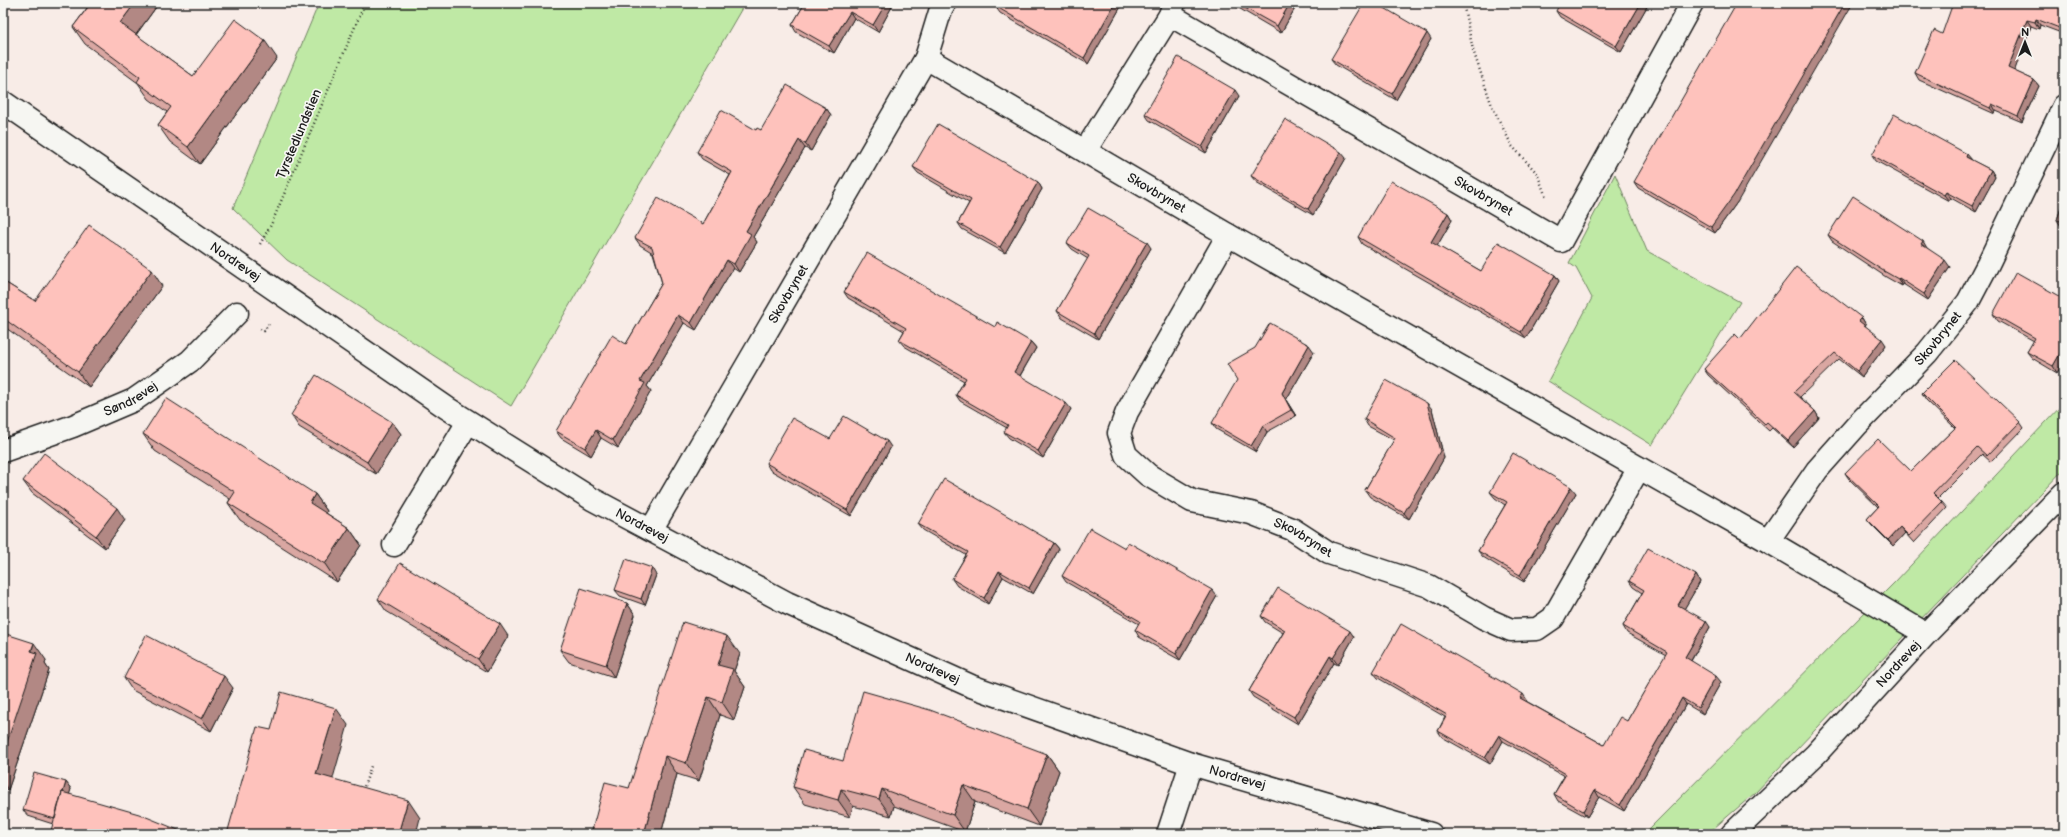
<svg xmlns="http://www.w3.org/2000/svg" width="2067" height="837" viewBox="0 0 2067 837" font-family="'Balsamiq Sans',sans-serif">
  <rect width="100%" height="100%" fill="#f8ece7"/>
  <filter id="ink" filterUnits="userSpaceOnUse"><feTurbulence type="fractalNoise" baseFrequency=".025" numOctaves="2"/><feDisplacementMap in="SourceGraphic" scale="8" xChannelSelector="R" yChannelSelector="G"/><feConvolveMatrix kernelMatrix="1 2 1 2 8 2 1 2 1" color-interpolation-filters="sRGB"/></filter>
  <g filter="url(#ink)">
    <!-- green -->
    <path fill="#bfe9a5" stroke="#6e8260" d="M 319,3 L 745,3 L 511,406 L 287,260 L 233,208 Z
      M 1615,174 L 1647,251 L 1740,302 L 1652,445 L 1548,381 L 1592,298 L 1576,268 L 1569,263 Z
      M 2064,403 L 2064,469 L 1755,793 L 1707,834 L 1644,834 L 1895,582 Z"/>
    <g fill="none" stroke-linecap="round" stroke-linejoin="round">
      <!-- minor casing -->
      <g stroke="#1c1c1c" stroke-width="25">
        <g id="minor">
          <path id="s1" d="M 1170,15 L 1561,241 L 1692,3"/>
          <path id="s2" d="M 926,58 L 1228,235 L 1768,541 L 1926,634"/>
          <path id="s3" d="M 3,102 L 447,408 L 592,499 L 787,603 L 971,686 L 1191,764 L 1431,834"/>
          <path d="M 1085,151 L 1170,15 L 1174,3"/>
          <path id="s4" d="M 1228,235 L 1127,412 L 1119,433 L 1126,455 L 1148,475 L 1192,501 L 1251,513 L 1292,529 L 1329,553 L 1429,586 L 1484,618 L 1511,630 L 1537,629 L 1553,618 L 1639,468"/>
          <path id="s5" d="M 3,451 L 73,426 L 134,400 L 190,361 L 237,313"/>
          <path id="s6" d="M 651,530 L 926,58 L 940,12 L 945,3"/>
          <path id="s7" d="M 1768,541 L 1817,470 L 1858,424 L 1927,353 L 1968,302 L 1988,264 L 2064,106"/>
          <path d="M 394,545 L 468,422"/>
          <path d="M 1168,834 L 1191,764"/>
          <path id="s8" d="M 1732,834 L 1816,754 L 1926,634 L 2064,493"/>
        </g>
      </g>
      <!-- path -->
      <path stroke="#1c1c1c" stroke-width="2.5" stroke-dasharray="1 3" stroke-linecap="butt" d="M 1463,3 L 1473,50 L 1492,106 L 1512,146 L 1537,173 L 1546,197
        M 260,244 L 271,225 L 365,3
        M 260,329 L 264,331 L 270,322
        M 363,790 L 371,766"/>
      <!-- minor -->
      <use href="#minor" stroke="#f6f6f2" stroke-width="22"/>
    </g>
    <!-- wall -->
    <path fill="#daa7a2" stroke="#1c1c1c" d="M 81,3 L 159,3 L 136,35 L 193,76 L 277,58 L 200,164 L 170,142 L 158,125 L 167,112 L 149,99 L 138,83 L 85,44 L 73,27 L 87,8 Z
      M 805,3 L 894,3 L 878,32 L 854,18 L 834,53 L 796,32 L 792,25 Z
      M 997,3 L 1123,3 L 1088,64 L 1000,13 L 995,6 Z
      M 1230,3 L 1298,3 L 1281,33 Z
      M 1649,3 L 1621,52 L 1560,17 L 1556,11 Z
      M 2064,3 L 2064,34 L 2040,25 L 2039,29 L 2031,26 L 2014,71 L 2034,80 L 2039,86 L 2022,122 L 1996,111 L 1995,114 L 1919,80 L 1915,73 L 1942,34 Z
      M 1431,39 L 1396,100 L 1336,65 L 1331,59 Z
      M 1239,96 L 1206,153 L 1149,120 L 1145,114 Z
      M 826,108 L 831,115 L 811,151 L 805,148 L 753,237 L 757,242 L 739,272 L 733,268 L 696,330 L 684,323 L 647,386 L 651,391 L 618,448 L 601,438 L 591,456 L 561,438 L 556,431 L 626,344 L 662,283 L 653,253 L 640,245 L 635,238 L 703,224 L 730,175 L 702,159 L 697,152 L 756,130 L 761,130 Z
      M 1872,155 L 1971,160 L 1991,170 L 1995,177 L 1976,212 L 1951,198 L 1949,201 L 1876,161 Z
      M 1346,158 L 1313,215 L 1256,182 L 1251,176 Z
      M 913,167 L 1038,182 L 1042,189 L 1005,253 L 962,229 L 958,223 L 969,203 L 918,173 Z
      M 1634,182 L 1738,201 L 1715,233 L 1638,188 Z
      M 2064,199 L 2064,227 L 2061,226 L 2057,220 Z
      M 1448,213 L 1452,220 L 1437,246 L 1481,271 L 1555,275 L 1559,281 L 1526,338 L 1362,244 L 1358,237 Z
      M 1828,235 L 1927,248 L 1950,267 L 1928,300 L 1903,284 L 1902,286 L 1886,277 L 1832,241 Z
      M 1067,243 L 1151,248 L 1098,339 L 1062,318 L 1057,311 L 1088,259 L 1072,249 Z
      M 3,281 L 35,301 L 162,286 L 89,387 L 6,328 L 3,332 Z
      M 844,292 L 995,327 L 1031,342 L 1036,348 L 1020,376 L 1071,409 L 1043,458 L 1009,438 L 1004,432 L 1007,428 L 960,401 L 956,395 L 964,381 L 904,346 L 899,340 L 904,331 L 848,298 Z
      M 2064,299 L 2064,360 L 2057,373 L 2032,358 L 2027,352 L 2034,341 L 1998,321 L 1993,314 Z
      M 1862,318 L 1866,325 L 1865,326 L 1886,345 L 1862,377 L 1839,359 L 1800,397 L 1815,411 L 1819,418 L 1793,447 L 1772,428 L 1769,431 L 1708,375 L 1704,369 L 1740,339 Z
      M 1314,352 L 1286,400 L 1296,416 L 1267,432 L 1256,452 L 1216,429 L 1212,423 Z
      M 1922,393 L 2020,422 L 2024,428 L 1991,462 L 1982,454 L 1938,498 L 1942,502 L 1947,508 L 1914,543 L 1905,533 L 1893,546 L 1872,525 L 1867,519 L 1878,507 L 1849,479 L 1845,473 L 1911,471 L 1955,428 L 1926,400 Z
      M 1432,409 L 1444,458 L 1409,519 L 1370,497 L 1365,490 L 1394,440 L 1368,426 L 1364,419 Z
      M 291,415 L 392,422 L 401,434 L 376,474 L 299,427 Z
      M 143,434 L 315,494 L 327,511 L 326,513 L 349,528 L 361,545 L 337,582 L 240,520 L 228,503 L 230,499 L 155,451 Z
      M 830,439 L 891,447 L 851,516 L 770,470 L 766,463 Z
      M 23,481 L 125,520 L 105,548 L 32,493 Z
      M 1490,492 L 1576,493 L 1524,582 L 1483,557 L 1478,551 L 1505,505 L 1495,498 Z
      M 918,524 L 1054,543 L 1059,549 L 1033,594 L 1003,577 L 988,604 L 957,586 L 952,579 L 966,555 L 923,530 Z
      M 1125,548 L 1217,596 L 1180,660 L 1139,637 L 1135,630 L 1139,624 L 1066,582 L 1062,576 Z
      M 656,575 L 645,605 L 620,596 L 615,590 Z
      M 1696,575 L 1700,582 L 1684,609 L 1710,627 L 1691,661 L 1721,682 L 1703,714 L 1686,704 L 1624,811 L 1599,797 L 1587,817 L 1558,801 L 1554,794 L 1564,776 L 1503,741 L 1490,764 L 1442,737 L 1438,731 L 1445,717 L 1378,678 L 1373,672 L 1527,700 L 1526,701 L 1604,745 L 1627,721 L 1666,655 L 1627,633 L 1623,626 L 1642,593 L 1633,587 L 1629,581 Z
      M 378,599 L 508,636 L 487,672 L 386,611 Z
      M 627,603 L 635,615 L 614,677 L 569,662 L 560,650 Z
      M 1261,616 L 1354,637 L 1338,665 L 1334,663 L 1298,724 L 1253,697 L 1249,691 L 1283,633 L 1265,622 Z
      M 3,633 L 46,660 L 45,664 L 49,670 L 8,790 L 3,788 Z
      M 740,654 L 734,671 L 745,687 L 734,720 L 720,715 L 699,781 L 677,774 L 661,834 L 591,834 Z
      M 124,678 L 233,688 L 211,731 L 132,690 Z
      M 1047,754 L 1059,771 L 1039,826 L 975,802 L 965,832 L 894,806 L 891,816 L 853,806 L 850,817 L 805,804 L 793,787 L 843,761 Z
      M 66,782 L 71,789 L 69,794 L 53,824 L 28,816 L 23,810 Z"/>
    <!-- shaded-wall -->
    <path fill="#b28884" stroke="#1c1c1c" d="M 135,3 L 159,3 L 132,40 L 120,23 Z
      M 886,3 L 894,3 L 878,32 L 873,25 Z
      M 1115,3 L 1123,3 L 1088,64 L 1084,58 Z
      M 1290,3 L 1298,3 L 1281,33 L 1277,26 Z
      M 1641,3 L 1649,3 L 1621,52 L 1616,46 Z
      M 1845,3 L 1853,3 L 1738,201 L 1715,233 L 1711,227 Z
      M 850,12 L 854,18 L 834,53 L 829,46 Z
      M 2036,19 L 2040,25 L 2039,29 L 2035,22 Z
      M 2027,20 L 2031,26 L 2013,75 L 2008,68 Z
      M 1427,33 L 1431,39 L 1396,100 L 1392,94 Z
      M 265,41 L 277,58 L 200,164 L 188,147 Z
      M 2034,80 L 2039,86 L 2022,122 L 2018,116 Z
      M 1235,90 L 1239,96 L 1206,153 L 1202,147 Z
      M 1992,104 L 1996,111 L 1995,114 L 1990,108 Z
      M 826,108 L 831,115 L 811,151 L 805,144 Z
      M 799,140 L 805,148 L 753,237 L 757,242 L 739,272 L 734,264 L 746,231 Z
      M 1341,152 L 1346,158 L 1313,215 L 1308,209 Z
      M 1967,154 L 1972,160 L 1966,157 Z
      M 1991,170 L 1995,177 L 1976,212 L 1972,206 Z
      M 1038,182 L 1042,189 L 1005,253 L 1000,247 Z
      M 1946,192 L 1951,198 L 1949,201 L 1944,195 Z
      M 1448,213 L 1452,220 L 1436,248 L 1431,242 Z
      M 1923,241 L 1927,248 L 1925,251 L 1921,244 Z
      M 1147,242 L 1151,248 L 1098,339 L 1094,333 Z
      M 727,260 L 733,268 L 696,330 L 691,323 Z
      M 1945,260 L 1950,267 L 1928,300 L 1924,294 Z
      M 152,270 L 162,286 L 89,387 L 78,372 Z
      M 1555,275 L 1559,281 L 1526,338 L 1521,332 Z
      M 1899,278 L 1903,284 L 1902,286 L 1898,279 Z
      M 678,315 L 684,323 L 647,386 L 651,391 L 618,448 L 613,440 L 640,381 Z
      M 1862,318 L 1866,325 L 1864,327 L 1859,321 Z
      M 3,324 L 6,328 L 3,332 Z
      M 1882,339 L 1886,345 L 1862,377 L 1857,371 Z
      M 1031,342 L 1036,348 L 1018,379 L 1014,372 Z
      M 1309,345 L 1314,352 L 1286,400 L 1296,416 L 1291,410 L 1282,393 Z
      M 2061,352 L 2064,356 L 2064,360 L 2057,373 L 2053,366 Z
      M 1066,403 L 1071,409 L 1043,458 L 1038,451 Z
      M 1427,403 L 1432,409 L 1444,458 L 1409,519 L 1404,513 Z
      M 1815,411 L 1819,418 L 1793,447 L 1788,441 Z
      M 392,422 L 401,434 L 376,474 L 367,462 Z
      M 1263,426 L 1267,432 L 1256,452 L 1251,446 Z
      M 596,430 L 601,438 L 591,456 L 585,448 Z
      M 887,441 L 891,447 L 851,516 L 847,510 Z
      M 1571,487 L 1576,493 L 1524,582 L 1520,575 Z
      M 315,494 L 327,511 L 322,520 L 310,503 Z
      M 117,508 L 125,520 L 105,548 L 96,536 Z
      M 1900,527 L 1905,533 L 1893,546 L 1888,540 Z
      M 349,528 L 361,545 L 337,582 L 325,564 Z
      M 1054,543 L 1059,549 L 1033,594 L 1029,588 Z
      M 652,568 L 656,575 L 645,605 L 641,599 Z
      M 999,571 L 1003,577 L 988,604 L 984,598 Z
      M 1696,575 L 1700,582 L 1683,611 L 1678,605 Z
      M 1212,590 L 1217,596 L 1180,660 L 1176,654 Z
      M 627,603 L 635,615 L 614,677 L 606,665 Z
      M 1706,621 L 1710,627 L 1689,664 L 1685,657 Z
      M 500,624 L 508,636 L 487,672 L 478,659 Z
      M 1350,631 L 1354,637 L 1338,665 L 1333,658 Z
      M 727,636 L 740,654 L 734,671 L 745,687 L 734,720 L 722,702 L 718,665 Z
      M 34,643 L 46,660 L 45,664 L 49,670 L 8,790 L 3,782 L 3,754 Z
      M 1330,656 L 1334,663 L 1298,724 L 1294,717 Z
      M 224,676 L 233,688 L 211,731 L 202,719 Z
      M 1716,676 L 1721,682 L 1703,714 L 1698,708 Z
      M 1523,694 L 1527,700 L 1525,704 L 1520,698 Z
      M 708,697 L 720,715 L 699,781 L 686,763 Z
      M 1682,698 L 1686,704 L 1624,811 L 1620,805 Z
      M 336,708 L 348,725 L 329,792 L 316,774 Z
      M 1499,735 L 1503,741 L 1490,764 L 1485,758 Z
      M 1047,754 L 1059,771 L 1039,826 L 1027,809 Z
      M 665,756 L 677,774 L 661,834 L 644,834 Z
      M 66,782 L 71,789 L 60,826 L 55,819 Z
      M 963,785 L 975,802 L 965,832 L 953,815 Z
      M 841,789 L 853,806 L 850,817 L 838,800 Z
      M 882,789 L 894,806 L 891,816 L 879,799 Z
      M 1595,790 L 1599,797 L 1587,817 L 1583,811 Z
      M 408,800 L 420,818 L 416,834 L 398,834 Z"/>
    <!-- building -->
    <path fill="#fec2bc" stroke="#1c1c1c" d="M 91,3 L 135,3 L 120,23 L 193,76 L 235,19 L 265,41 L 188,147 L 158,125 L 171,107 L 137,82 L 140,77 L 73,27 Z
      M 805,3 L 886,3 L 873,25 L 850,12 L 829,46 L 792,25 Z
      M 997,3 L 1115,3 L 1084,58 L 995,6 Z
      M 1236,3 L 1290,3 L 1277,26 Z
      M 1364,3 L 1376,3 L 1427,33 L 1392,94 L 1331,59 Z
      M 1560,3 L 1641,3 L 1616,46 L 1556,11 Z
      M 1737,3 L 1845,3 L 1734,195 L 1711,227 L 1634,182 Z
      M 1953,3 L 2064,3 L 2064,24 L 2062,29 L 2036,19 L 2035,22 L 2027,20 L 2008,68 L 2034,80 L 2018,116 L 1992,104 L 1990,108 L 1915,73 L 1934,30 L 1942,34 Z
      M 1178,57 L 1235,90 L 1202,147 L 1145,114 Z
      M 787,85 L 826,108 L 805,144 L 799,140 L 746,231 L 751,234 L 734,264 L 727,260 L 691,323 L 678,315 L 640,381 L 645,383 L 613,440 L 596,430 L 585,448 L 556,431 L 612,335 L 626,344 L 662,283 L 652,247 L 635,238 L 658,198 L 703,224 L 732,172 L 697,152 L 721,110 L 756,130 L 757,128 L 761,130 Z
      M 1894,114 L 1967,154 L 1966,157 L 1991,170 L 1972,206 L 1946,192 L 1944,195 L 1872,155 Z
      M 1285,119 L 1341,152 L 1308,209 L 1251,176 Z
      M 938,124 L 1038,182 L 1000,247 L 958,223 L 971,200 L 913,167 Z
      M 1391,181 L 1448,213 L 1431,242 L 1481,271 L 1498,242 L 1555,275 L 1521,332 L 1358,237 Z
      M 1853,196 L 1923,241 L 1921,244 L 1945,260 L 1924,294 L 1899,278 L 1898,279 L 1882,270 L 1828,235 Z
      M 2064,199 L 2064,222 L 2057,220 Z
      M 1088,208 L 1147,242 L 1094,333 L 1057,311 L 1089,256 L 1067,243 Z
      M 89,225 L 152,270 L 78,372 L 3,318 L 3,281 L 35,301 Z
      M 867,253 L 995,327 L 997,322 L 1031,342 L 1014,372 L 1066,403 L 1038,451 L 1004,432 L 1008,425 L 956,395 L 966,378 L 899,340 L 906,328 L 844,292 Z
      M 1796,267 L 1862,318 L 1859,321 L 1882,339 L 1857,371 L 1835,353 L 1794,392 L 1815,411 L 1788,441 L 1767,422 L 1765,424 L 1704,369 L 1735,334 L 1740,339 Z
      M 2016,272 L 2064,299 L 2064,353 L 2061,352 L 2053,366 L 2027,352 L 2035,338 L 1993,314 Z
      M 1270,323 L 1309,345 L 1282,393 L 1291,410 L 1263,426 L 1251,446 L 1212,423 L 1237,380 L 1227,364 L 1255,348 Z
      M 1955,360 L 2020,422 L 1987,456 L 1977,447 L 1933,493 L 1942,502 L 1909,536 L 1900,527 L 1888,540 L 1867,519 L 1879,506 L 1845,473 L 1878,439 L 1911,471 L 1956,427 L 1922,393 Z
      M 316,375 L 392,422 L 367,462 L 291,415 Z
      M 1386,380 L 1427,403 L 1440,451 L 1404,513 L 1365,490 L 1395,438 L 1364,419 Z
      M 166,398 L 315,494 L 310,503 L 349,528 L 325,564 L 228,503 L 235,492 L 143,434 Z
      M 844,416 L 887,441 L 847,510 L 766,463 L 792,418 L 830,439 Z
      M 44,453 L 117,508 L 96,536 L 23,481 Z
      M 1513,453 L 1571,487 L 1520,575 L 1478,551 L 1507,502 L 1490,492 Z
      M 944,479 L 1054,543 L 1029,588 L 999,571 L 984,598 L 952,579 L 968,552 L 918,524 Z
      M 1090,528 L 1125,548 L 1128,542 L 1212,590 L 1176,654 L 1135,630 L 1140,621 L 1062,576 Z
      M 1648,548 L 1696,575 L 1678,605 L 1706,621 L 1685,657 L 1716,676 L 1698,708 L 1682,698 L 1620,805 L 1595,790 L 1583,811 L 1554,794 L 1566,774 L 1499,735 L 1485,758 L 1438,731 L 1447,715 L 1373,672 L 1401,624 L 1523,694 L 1520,698 L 1604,745 L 1620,717 L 1627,721 L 1667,652 L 1623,626 L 1644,590 L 1629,581 Z
      M 626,559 L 652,568 L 641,599 L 615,590 Z
      M 400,563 L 500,624 L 478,659 L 378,599 Z
      M 581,588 L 627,603 L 606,665 L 560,650 Z
      M 1278,588 L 1350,631 L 1333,658 L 1330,656 L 1294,717 L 1249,691 L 1285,630 L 1261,616 Z
      M 683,622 L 727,636 L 718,665 L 733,669 L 722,702 L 708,697 L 686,763 L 665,756 L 644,834 L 591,834 L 605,782 L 629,788 Z
      M 3,633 L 34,643 L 31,651 L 37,653 L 3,754 Z
      M 146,635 L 224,676 L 202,719 L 124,678 Z
      M 863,691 L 930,710 L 1047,754 L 1027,809 L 963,785 L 953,815 L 882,789 L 879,799 L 841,789 L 838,800 L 793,787 L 804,750 L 843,761 Z
      M 281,692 L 336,708 L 316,774 L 408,800 L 398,834 L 227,834 L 257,727 L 271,730 Z
      M 34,773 L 66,782 L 63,792 L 62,792 L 55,819 L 23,810 Z
      M 62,792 L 139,814 L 188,834 L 50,834 Z"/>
  </g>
  <g text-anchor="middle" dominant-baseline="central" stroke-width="3.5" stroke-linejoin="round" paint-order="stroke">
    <!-- street labels -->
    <g font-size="13" fill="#1c1c1c" stroke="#f6f6f2">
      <text transform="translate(299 134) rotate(-67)">Tyrstedlundstien</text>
      <text stroke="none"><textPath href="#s2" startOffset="267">Skovbrynet</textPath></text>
      <text stroke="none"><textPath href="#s1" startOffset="362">Skovbrynet</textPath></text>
      <text stroke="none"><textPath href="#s3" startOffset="282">Nordrevej</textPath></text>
      <text stroke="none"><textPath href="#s6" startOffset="273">Skovbrynet</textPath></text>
      <text stroke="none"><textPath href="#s7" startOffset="265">Skovbrynet</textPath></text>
      <text stroke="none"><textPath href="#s5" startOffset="138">Søndrevej</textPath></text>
      <text stroke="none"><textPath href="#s3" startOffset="767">Nordrevej</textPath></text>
      <text stroke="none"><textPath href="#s4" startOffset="448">Skovbrynet</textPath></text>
      <text stroke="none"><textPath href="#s8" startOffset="238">Nordrevej</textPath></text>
      <text stroke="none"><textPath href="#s3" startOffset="1091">Nordrevej</textPath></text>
      <text stroke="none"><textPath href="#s3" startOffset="1415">Nordrevej</textPath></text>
    </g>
  </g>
  <!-- margin -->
  <rect width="2067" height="837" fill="none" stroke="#f6f6f2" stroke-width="16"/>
  <rect x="8" y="8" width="2051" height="821" fill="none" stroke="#1c1c1c" stroke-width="1.5" filter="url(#ink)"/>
  <!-- north arrow -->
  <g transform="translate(2025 42)" stroke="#f6f6f2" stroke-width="3" paint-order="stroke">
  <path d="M0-3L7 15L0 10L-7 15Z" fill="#1c1c1c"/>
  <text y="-6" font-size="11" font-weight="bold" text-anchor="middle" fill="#1c1c1c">N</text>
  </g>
</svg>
